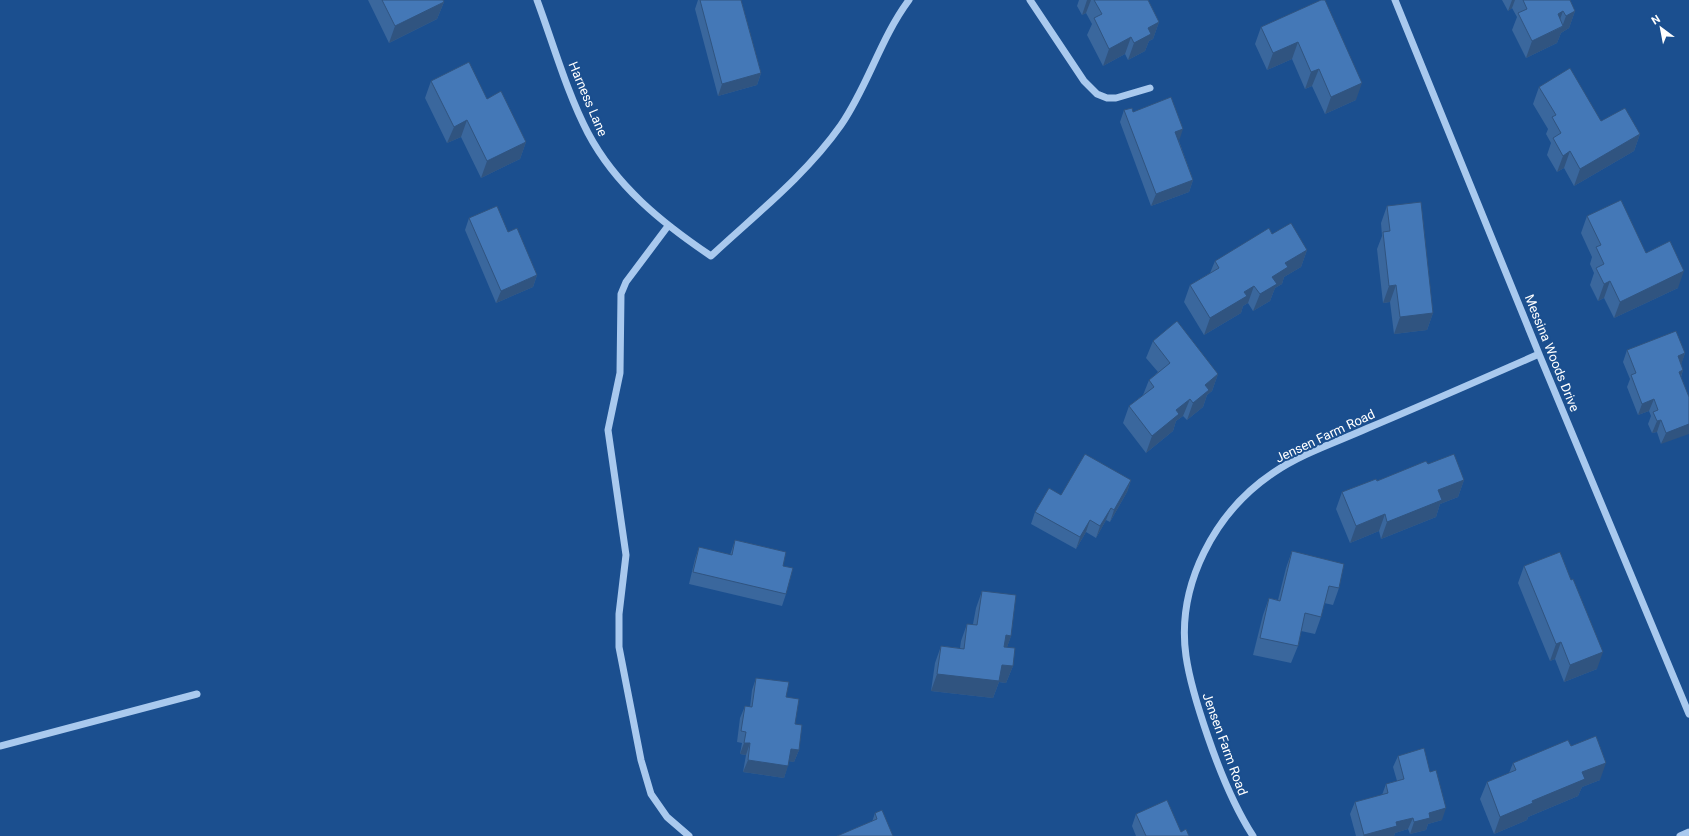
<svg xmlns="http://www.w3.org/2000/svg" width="1689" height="836" viewBox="0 0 1689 836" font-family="Roboto,sans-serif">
  <rect width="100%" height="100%" fill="#1b4f8f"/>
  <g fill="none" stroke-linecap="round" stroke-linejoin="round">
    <!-- minor -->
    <path stroke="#a9c9ee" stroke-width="7" d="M 537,0 C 553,43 567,93 588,133 C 616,186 662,223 711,256 C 755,215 806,175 841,125 C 868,86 880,39 909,0
      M 1030,0 L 1084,81 L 1097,94 L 1107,98 L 1116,98 L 1150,88
      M 1395,0 L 1539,354 L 1689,714
      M 668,226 L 626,282 L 621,294 L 620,373 L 608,430 L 626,555 L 619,614 L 619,647 L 641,760 L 651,794 L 667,817 L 689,836
      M 0,746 L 197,694
      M 1253,836 C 1233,805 1220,772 1208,737 C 1199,711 1190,684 1186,656 C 1176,585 1215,512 1273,473 C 1302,453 1337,442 1368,428 C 1425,404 1482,379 1539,354
      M 1680,836 L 1689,832"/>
  </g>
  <!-- wall -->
  <path fill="#3a679d" d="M 368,0 L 443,0 L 444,2 L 437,19 L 389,43 Z
    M 698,0 L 741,0 L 761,73 L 757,85 L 718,96 L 695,9 Z
    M 1079,0 L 1148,0 L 1159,22 L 1153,39 L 1149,41 L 1145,51 L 1128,60 L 1125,54 L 1103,66 L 1087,35 L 1092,24 L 1086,13 L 1082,15 L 1077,6 Z
    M 1321,0 L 1356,100 L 1325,114 L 1312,86 L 1305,89 L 1292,59 L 1267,70 L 1255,44 L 1261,27 Z
    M 1502,0 L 1570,0 L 1575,11 L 1569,28 L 1561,33 L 1557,43 L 1526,58 L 1512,30 L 1517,17 L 1512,8 L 1508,11 Z
    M 431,81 L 487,99 L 526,142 L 520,159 L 481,178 L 461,137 L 447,143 L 425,98 Z
    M 1539,87 L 1601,121 L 1640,134 L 1634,151 L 1574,186 L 1564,168 L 1557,172 L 1547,155 L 1551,143 L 1546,134 L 1548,129 L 1533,104 Z
    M 1124,110 L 1133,112 L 1179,141 L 1193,180 L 1189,192 L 1151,206 L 1120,122 Z
    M 1387,206 L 1433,313 L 1427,330 L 1394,334 L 1390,302 L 1383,303 L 1377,249 L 1382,236 L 1381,223 Z
    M 1587,216 L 1678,288 L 1614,318 L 1604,298 L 1598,301 L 1590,285 L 1594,273 L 1590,264 L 1592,257 L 1581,233 Z
    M 469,218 L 508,232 L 537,275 L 533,287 L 496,303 L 465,230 Z
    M 1307,250 L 1301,267 L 1284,277 L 1282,284 L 1275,288 L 1270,301 L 1253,311 L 1248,303 L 1243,306 L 1241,313 L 1204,335 L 1184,302 L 1190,285 L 1210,273 L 1215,261 Z
    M 1153,341 L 1218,374 L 1212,391 L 1207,395 L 1203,407 L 1187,420 L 1183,416 L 1176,421 L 1173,431 L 1146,453 L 1123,423 L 1129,406 L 1143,395 L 1149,380 L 1158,372 L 1146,358 Z
    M 1627,350 L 1685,353 L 1681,364 L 1683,370 L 1681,377 L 1689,397 L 1661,444 L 1657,432 L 1652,433 L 1648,424 L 1651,416 L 1649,411 L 1638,415 L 1627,387 L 1630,379 L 1623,362 Z
    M 1428,464 L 1464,480 L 1458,497 L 1440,504 L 1436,517 L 1381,539 L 1379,531 L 1350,543 L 1336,509 L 1342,492 Z
    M 1131,480 L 1127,492 L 1110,522 L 1106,520 L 1096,538 L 1086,532 L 1076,549 L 1031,524 L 1035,512 L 1061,495 Z
    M 735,540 L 783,566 L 786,594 L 782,606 L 689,584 L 695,559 L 699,547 L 730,555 Z
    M 1292,551 L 1339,588 L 1333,605 L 1324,603 L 1321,617 L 1315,634 L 1301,631 L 1298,646 L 1291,663 L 1253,655 L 1263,615 L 1269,598 L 1278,600 L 1286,568 Z
    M 1524,566 L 1597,669 L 1564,682 L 1555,659 L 1550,661 L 1518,583 Z
    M 982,591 L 1011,636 L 1007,647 L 1013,666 L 1006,683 L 999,682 L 993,698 L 931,691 L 935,663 L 941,646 L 960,648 L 961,641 L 967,624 L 973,624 L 976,608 Z
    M 756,678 L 786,697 L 795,724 L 799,750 L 794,762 L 789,761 L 784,778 L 743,772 L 746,755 L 740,754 L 742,743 L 737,742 L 740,718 L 745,706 L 750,707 L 752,690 Z
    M 1571,746 L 1600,780 L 1582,787 L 1578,796 L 1528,817 L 1527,820 L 1494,834 L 1480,799 L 1487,782 L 1509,773 L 1513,763 Z
    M 1398,756 L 1442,820 L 1428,824 L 1426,830 L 1410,834 L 1408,829 L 1395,833 L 1394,836 L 1356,836 L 1350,814 L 1355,802 L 1382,795 L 1386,784 L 1397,781 L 1393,767 Z
    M 875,813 L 893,836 L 872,822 Z
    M 1136,814 L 1181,832 L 1189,836 L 1136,836 L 1132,826 Z"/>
  <!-- shaded-wall -->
  <path fill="#305480" d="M 1087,0 L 1091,0 L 1086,13 L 1082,15 Z
    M 1512,0 L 1515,0 L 1512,8 L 1508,11 Z
    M 444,2 L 437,19 L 389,43 L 395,26 Z
    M 1563,11 L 1557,28 L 1558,14 Z
    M 1575,11 L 1569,28 L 1561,33 L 1557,43 L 1526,58 L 1532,41 L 1562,27 L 1566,16 Z
    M 1159,22 L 1153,39 L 1149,41 L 1145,51 L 1128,60 L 1134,43 L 1148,28 Z
    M 1131,37 L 1125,54 L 1103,66 L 1109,49 Z
    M 1298,42 L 1292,59 L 1267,70 L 1273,53 Z
    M 1319,69 L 1312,86 L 1305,89 L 1311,72 Z
    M 761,73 L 757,85 L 718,96 L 722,84 Z
    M 1362,83 L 1356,100 L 1325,114 L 1331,97 Z
    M 467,120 L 461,137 L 447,143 L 454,127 Z
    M 1183,129 L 1179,141 L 1175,132 Z
    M 1640,134 L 1634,151 L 1574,186 L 1580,169 Z
    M 526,142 L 520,159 L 481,178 L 487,161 Z
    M 1570,151 L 1564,168 L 1557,172 L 1563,156 Z
    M 1193,180 L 1189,192 L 1151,206 L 1156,194 Z
    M 1307,250 L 1301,267 L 1284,277 L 1282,284 L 1275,288 L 1270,301 L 1253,311 L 1260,294 L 1272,277 L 1285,263 Z
    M 1684,271 L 1678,288 L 1614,318 L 1620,302 Z
    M 537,275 L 533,287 L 496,303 L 501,291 Z
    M 1610,281 L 1604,298 L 1598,301 L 1604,284 Z
    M 1396,285 L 1390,302 L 1383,303 L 1389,286 Z
    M 1254,286 L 1248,303 L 1243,306 L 1241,313 L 1204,335 L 1210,318 L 1244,292 Z
    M 1433,313 L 1427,330 L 1394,334 L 1400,317 Z
    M 1685,353 L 1681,365 L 1678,356 Z
    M 1683,370 L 1679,382 L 1679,372 Z
    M 1218,374 L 1212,391 L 1207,395 L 1203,407 L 1187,420 L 1193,403 L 1205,385 Z
    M 1190,399 L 1183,416 L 1176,421 L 1173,431 L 1146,453 L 1152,436 L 1176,410 Z
    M 1654,399 L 1649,411 L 1638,415 L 1642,404 Z
    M 1661,420 L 1657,432 L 1652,433 L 1657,421 Z
    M 1689,424 L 1689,434 L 1661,444 L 1666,433 Z
    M 1131,480 L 1127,492 L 1110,522 L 1114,510 Z
    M 1464,480 L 1458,497 L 1440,504 L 1436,517 L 1381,539 L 1387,522 L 1438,490 Z
    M 1111,508 L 1106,520 L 1096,538 L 1100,526 Z
    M 1385,514 L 1379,531 L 1350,543 L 1356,526 Z
    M 1090,520 L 1086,532 L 1076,549 L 1080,537 Z
    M 1006,635 L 1011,636 L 1005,653 L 999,652 Z
    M 1561,642 L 1555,659 L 1550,661 L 1556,644 Z
    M 1603,652 L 1597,669 L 1564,682 L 1570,665 Z
    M 1002,665 L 1013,666 L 1006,683 L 999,682 L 993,698 L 931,691 L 937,674 Z
    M 744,743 L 750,743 L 746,755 L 740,754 Z
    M 791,749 L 799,750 L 794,762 L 787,761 Z
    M 748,760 L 788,766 L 784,778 L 743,772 Z
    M 1606,763 L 1600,780 L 1582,787 L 1578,796 L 1528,817 L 1527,820 L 1494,834 L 1500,817 L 1532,801 L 1582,772 Z
    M 1446,808 L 1442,820 L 1428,824 L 1426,830 L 1410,834 L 1414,822 L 1429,813 Z
    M 1413,818 L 1408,829 L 1395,833 L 1394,836 L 1363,836 L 1364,835 L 1396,822 Z"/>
  <!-- building -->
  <path fill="#4478b7" stroke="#305480" d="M 382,0 L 443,0 L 444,2 L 395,26 Z
    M 700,0 L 741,0 L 761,73 L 722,84 Z
    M 1094,0 L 1148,0 L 1159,22 L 1148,28 L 1151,34 L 1134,43 L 1131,37 L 1109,49 L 1094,18 L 1102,14 Z
    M 1321,0 L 1325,0 L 1362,83 L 1331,97 L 1319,69 L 1311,72 L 1298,42 L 1273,53 L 1261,27 Z
    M 1523,0 L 1570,0 L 1575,11 L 1566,16 L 1563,11 L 1558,14 L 1563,26 L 1532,41 L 1518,13 L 1527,9 Z
    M 469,62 L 487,99 L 501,91 L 526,142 L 487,161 L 467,120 L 454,127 L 431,81 Z
    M 1570,68 L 1601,121 L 1625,108 L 1640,134 L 1580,169 L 1570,151 L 1563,156 L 1553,138 L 1561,133 L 1552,117 L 1556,115 L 1539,87 Z
    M 1171,97 L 1183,129 L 1175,132 L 1193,180 L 1156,194 L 1124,110 L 1132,108 L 1133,112 Z
    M 1621,200 L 1646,253 L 1670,241 L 1684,271 L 1620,302 L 1610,281 L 1604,284 L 1596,268 L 1604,264 L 1596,247 L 1601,245 L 1587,216 Z
    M 1421,202 L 1433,313 L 1400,317 L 1396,285 L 1389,286 L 1383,232 L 1390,231 L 1387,206 Z
    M 497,206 L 508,232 L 517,228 L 537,275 L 501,291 L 469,218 Z
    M 1291,223 L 1307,250 L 1285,263 L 1288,267 L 1272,277 L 1277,284 L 1260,294 L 1254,286 L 1244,292 L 1247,296 L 1210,318 L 1190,285 L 1219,268 L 1215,261 L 1269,228 L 1272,234 Z
    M 1177,321 L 1218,374 L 1205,385 L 1209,390 L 1193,403 L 1190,399 L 1176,410 L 1179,414 L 1152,436 L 1129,406 L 1154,387 L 1149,380 L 1170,363 L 1153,341 Z
    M 1676,331 L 1685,353 L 1678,356 L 1683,370 L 1679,372 L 1689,397 L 1689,424 L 1666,433 L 1661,420 L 1657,421 L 1653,412 L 1658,410 L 1654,399 L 1642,404 L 1631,375 L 1636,373 L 1627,350 Z
    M 1085,454 L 1131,480 L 1114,510 L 1111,508 L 1100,526 L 1090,520 L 1080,537 L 1035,512 L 1049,488 L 1061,495 Z
    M 1454,454 L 1464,480 L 1438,490 L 1442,500 L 1387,522 L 1385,514 L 1356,526 L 1342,492 L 1376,479 L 1377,481 L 1426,461 L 1428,464 Z
    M 735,540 L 786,552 L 783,566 L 793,568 L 786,594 L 693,572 L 699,547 L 732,555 Z
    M 1292,551 L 1344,564 L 1339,588 L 1329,586 L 1321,617 L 1305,613 L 1298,646 L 1260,638 L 1269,598 L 1280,601 Z
    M 1560,552 L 1571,580 L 1573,579 L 1603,652 L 1570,665 L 1561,642 L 1556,644 L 1524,566 Z
    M 982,591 L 1016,595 L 1011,636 L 1006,635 L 1004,647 L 1015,648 L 1013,666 L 1002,665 L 999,681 L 937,674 L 941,646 L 964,649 L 967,624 L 977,625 Z
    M 756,678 L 789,682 L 786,697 L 799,699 L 795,724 L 802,725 L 799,750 L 791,749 L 788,766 L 748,760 L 750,743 L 744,743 L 746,732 L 741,731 L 745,706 L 752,707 Z
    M 1596,736 L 1606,763 L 1582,772 L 1585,779 L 1532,801 L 1533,803 L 1500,817 L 1487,782 L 1516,770 L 1513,763 L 1568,740 L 1571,746 Z
    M 1424,748 L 1430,772 L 1436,770 L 1446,808 L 1429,813 L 1430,818 L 1414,822 L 1413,818 L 1396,822 L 1397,826 L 1364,835 L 1355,802 L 1388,793 L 1386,784 L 1404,779 L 1398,756 Z
    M 1167,800 L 1181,832 L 1186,829 L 1189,836 L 1146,836 L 1136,814 Z
    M 882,810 L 893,836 L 837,836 L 877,819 L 875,813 Z"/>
  <g text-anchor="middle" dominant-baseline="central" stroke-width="4" stroke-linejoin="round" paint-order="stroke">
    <!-- street labels -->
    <g font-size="13" fill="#fff" stroke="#1b4f8f">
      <text transform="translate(588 99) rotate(67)">Harness Lane</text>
      <text transform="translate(1552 353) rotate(68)">Messina Woods Drive</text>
      <text transform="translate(1325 436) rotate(-25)">Jensen Farm Road</text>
      <text transform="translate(1225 744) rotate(70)">Jensen Farm Road</text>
    </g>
  </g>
  <!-- north arrow -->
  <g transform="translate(1661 28) rotate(328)" stroke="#1b4f8f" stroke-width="3" paint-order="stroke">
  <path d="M0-3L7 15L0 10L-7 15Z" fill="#ffffff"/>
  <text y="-6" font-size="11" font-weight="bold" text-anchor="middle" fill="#ffffff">N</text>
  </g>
</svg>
